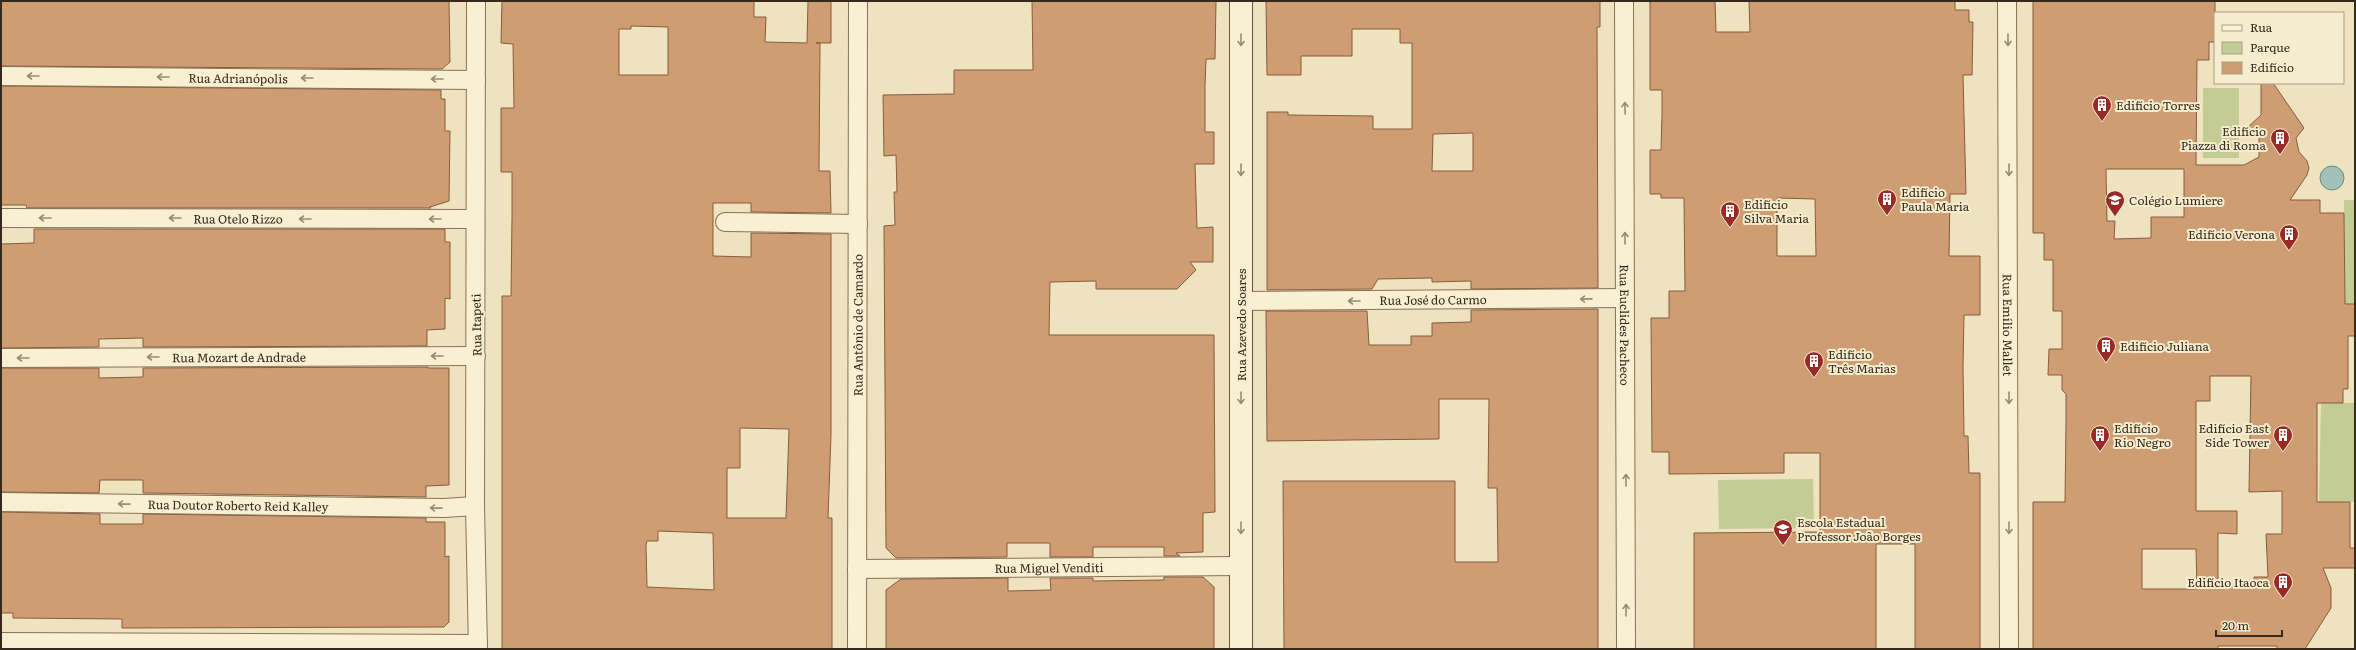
<svg xmlns="http://www.w3.org/2000/svg" width="2356" height="650" viewBox="0 0 2356 650" font-family="Literata,serif">
  <rect width="100%" height="100%" fill="#efe2bf"/>
  <!-- green -->
  <path fill="#c3cc93" d="M 2203,88 L 2239,88 L 2239,158 L 2203,158 Z
    M 2344,200 L 2355,200 L 2355,304 L 2345,304 Z
    M 2321,403 L 2355,403 L 2355,502 L 2319,502 Z
    M 1813,479 L 1814,528 L 1719,529 L 1718,480 Z"/>
  <!-- water -->
  <path fill="#a2c0b8" stroke="#698e86" d="M2320 178a12 12 0 1 1 24 0a12 12 0 1 1-24 0Z"/>
  <!-- building -->
  <path fill="#ce9d73" stroke="#875d3c" fill-rule="evenodd" d="M 1,1 L 449,1 L 450,62 L 442,69 L 1,66 Z
    M 502,1 L 754,1 L 754,17 L 766,17 L 765,42 L 807,43 L 808,1 L 831,1 L 831,43 L 816,43 L 820,43 L 819,171 L 830,171 L 831,213 L 751,212 L 751,203 L 713,203 L 713,256 L 751,257 L 751,233 L 831,234 L 831,435 L 828,518 L 832,518 L 832,649 L 502,649 L 502,296 L 511,296 L 512,217 L 512,172 L 501,172 L 501,108 L 514,108 L 513,44 L 501,43 ZM 631,26 L 668,27 L 668,75 L 619,75 L 619,29 L 631,29 ZM 740,428 L 789,429 L 786,518 L 727,518 L 727,468 L 740,468 ZM 658,531 L 713,533 L 714,590 L 647,587 L 646,545 L 647,541 L 658,541 Z
    M 1032,1 L 1216,1 L 1215,59 L 1206,59 L 1205,85 L 1205,132 L 1214,132 L 1214,164 L 1195,164 L 1197,228 L 1213,227 L 1213,262 L 1190,262 L 1196,270 L 1177,289 L 1096,289 L 1096,281 L 1050,282 L 1049,335 L 1214,335 L 1215,512 L 1203,513 L 1203,552 L 1176,553 L 1180,556 L 1164,556 L 1164,547 L 1093,547 L 1093,557 L 1050,557 L 1050,543 L 1007,543 L 1007,557 L 896,558 L 886,548 L 884,226 L 895,225 L 894,192 L 897,192 L 896,155 L 884,156 L 883,95 L 954,94 L 954,70 L 1033,70 Z
    M 1266,1 L 1600,1 L 1600,27 L 1597,27 L 1598,288 L 1471,289 L 1471,281 L 1432,282 L 1432,278 L 1378,279 L 1372,289 L 1267,290 L 1267,112 L 1288,112 L 1288,115 L 1373,116 L 1373,129 L 1412,129 L 1412,43 L 1400,43 L 1400,29 L 1352,29 L 1352,56 L 1301,56 L 1301,75 L 1267,75 ZM 1473,133 L 1473,171 L 1432,171 L 1433,134 Z
    M 1650,1 L 1715,1 L 1716,32 L 1750,32 L 1749,1 L 1955,1 L 1955,10 L 1969,10 L 1969,22 L 1973,22 L 1972,75 L 1963,75 L 1966,194 L 1950,194 L 1949,256 L 1980,256 L 1980,315 L 1964,315 L 1963,367 L 1964,436 L 1968,436 L 1969,473 L 1980,473 L 1980,649 L 1915,649 L 1915,544 L 1876,544 L 1876,649 L 1694,649 L 1694,533 L 1820,532 L 1820,453 L 1784,453 L 1784,473 L 1669,474 L 1669,452 L 1652,452 L 1651,318 L 1669,318 L 1669,291 L 1685,291 L 1684,198 L 1661,198 L 1661,194 L 1650,194 L 1650,150 L 1661,150 L 1662,115 L 1662,90 L 1650,90 ZM 1777,198 L 1815,199 L 1816,256 L 1777,256 Z
    M 2033,1 L 2215,1 L 2215,42 L 2209,42 L 2209,60 L 2197,60 L 2196,165 L 2244,165 L 2259,157 L 2259,134 L 2247,128 L 2261,115 L 2261,83 L 2273,83 L 2304,128 L 2296,138 L 2299,152 L 2307,161 L 2309,168 L 2307,175 L 2290,200 L 2320,200 L 2320,213 L 2344,213 L 2345,304 L 2355,304 L 2355,336 L 2348,336 L 2348,389 L 2343,389 L 2343,403 L 2317,403 L 2317,502 L 2350,502 L 2350,548 L 2355,548 L 2355,568 L 2323,568 L 2331,588 L 2331,608 L 2305,649 L 2277,649 L 2277,646 L 2218,646 L 2218,649 L 2033,649 L 2033,502 L 2065,502 L 2066,421 L 2066,394 L 2062,390 L 2062,375 L 2048,375 L 2049,349 L 2062,349 L 2062,311 L 2053,311 L 2053,260 L 2044,260 L 2044,233 L 2033,233 ZM 2106,169 L 2184,169 L 2184,217 L 2151,217 L 2151,238 L 2114,239 L 2115,221 L 2107,221 ZM 2210,376 L 2251,376 L 2249,492 L 2282,491 L 2282,534 L 2266,534 L 2268,577 L 2254,577 L 2254,586 L 2218,586 L 2218,533 L 2237,534 L 2237,511 L 2196,511 L 2196,401 L 2210,401 ZM 2142,549 L 2196,549 L 2197,589 L 2142,589 Z
    M 1,86 L 441,90 L 441,99 L 445,99 L 445,131 L 450,131 L 449,201 L 430,207 L 431,208 L 27,208 L 26,205 L 1,205 Z
    M 34,229 L 445,229 L 445,242 L 450,242 L 450,299 L 445,298 L 445,329 L 427,330 L 427,346 L 143,347 L 143,338 L 99,339 L 99,347 L 1,348 L 1,244 L 34,243 Z
    M 1598,309 L 1598,649 L 1284,649 L 1283,481 L 1455,481 L 1455,562 L 1498,562 L 1497,488 L 1488,488 L 1489,399 L 1439,399 L 1439,439 L 1267,441 L 1266,311 L 1367,311 L 1369,345 L 1411,345 L 1411,336 L 1432,336 L 1432,323 L 1471,322 L 1471,310 Z
    M 428,367 L 428,368 L 449,368 L 449,485 L 426,486 L 426,497 L 143,493 L 143,480 L 100,480 L 99,493 L 1,492 L 1,368 L 99,368 L 99,378 L 143,377 L 143,368 Z
    M 1,512 L 100,514 L 100,524 L 143,524 L 143,514 L 426,518 L 426,522 L 445,522 L 445,557 L 449,556 L 449,622 L 444,627 L 122,628 L 122,619 L 13,618 L 13,613 L 1,613 Z
    M 1164,577 L 1203,577 L 1214,587 L 1214,649 L 886,649 L 886,590 L 901,579 L 1008,578 L 1008,591 L 1051,590 L 1050,578 L 1093,578 L 1093,581 L 1164,580 Z"/>
  <g fill="none" stroke-linecap="round" stroke-linejoin="round">
    <!-- street casing -->
    <g stroke="#877357" stroke-width="20">
      <g id="street">
        <path d="M 476,1 L 475,506 L 478,649"/>
        <path id="s1" d="M 1624,1 L 1626,649"/>
        <path id="s2" d="M 2007,1 L 2009,649"/>
        <path id="s3" d="M 1,76 L 476,80"/>
        <path id="s4" d="M 1,218 L 474,219"/>
        <path d="M 725,222 L 858,224"/>
        <path id="s5" d="M 1241,301 L 1625,298"/>
        <path id="s6" d="M 1,358 L 476,356"/>
        <path id="s7" d="M 1,502 L 444,508 L 475,506"/>
        <path id="s8" d="M 857,569 L 1241,566"/>
        <path d="M 1,642 L 478,644"/>
        <path id="s9" d="M 857,649 L 858,1"/>
      </g>
    </g>
    <!-- secondary casing -->
    <g stroke="#69533a" stroke-width="24">
      <path id="secondary" d="M 1241,1 L 1241,649"/>
    </g>
    <!-- street -->
    <use href="#street" stroke="#f9efd2" stroke-width="18"/>
    <!-- secondary -->
    <use href="#secondary" stroke="#f9efd2" stroke-width="22"/>
  </g>
  <!-- one-way arrows -->
  <defs><path id="oneway-shaft" d="M-6 0H5M1.5-3L5.5 0L1.5 3" fill="none" stroke-width="1.6" stroke-linecap="round" stroke-linejoin="round"/></defs>
  <g stroke="#988c77">
    <use href="#oneway-shaft" transform="translate(1241 40) rotate(90)"/>
    <use href="#oneway-shaft" transform="translate(2008 40) rotate(90)"/>
    <use href="#oneway-shaft" transform="translate(33 76) rotate(-180)"/>
    <use href="#oneway-shaft" transform="translate(163 77) rotate(-180)"/>
    <use href="#oneway-shaft" transform="translate(307 78) rotate(-180)"/>
    <use href="#oneway-shaft" transform="translate(437 79) rotate(-180)"/>
    <use href="#oneway-shaft" transform="translate(1625 108) rotate(-91)"/>
    <use href="#oneway-shaft" transform="translate(1241 170) rotate(90)"/>
    <use href="#oneway-shaft" transform="translate(2009 170) rotate(90)"/>
    <use href="#oneway-shaft" transform="translate(45 218) rotate(-180)"/>
    <use href="#oneway-shaft" transform="translate(175 218) rotate(-180)"/>
    <use href="#oneway-shaft" transform="translate(305 219) rotate(-180)"/>
    <use href="#oneway-shaft" transform="translate(435 219) rotate(-180)"/>
    <use href="#oneway-shaft" transform="translate(1625 238) rotate(-90)"/>
    <use href="#oneway-shaft" transform="translate(1586 299) rotate(179)"/>
    <use href="#oneway-shaft" transform="translate(1354 301) rotate(-180)"/>
    <use href="#oneway-shaft" transform="translate(437 356) rotate(180)"/>
    <use href="#oneway-shaft" transform="translate(153 357) rotate(180)"/>
    <use href="#oneway-shaft" transform="translate(23 358) rotate(180)"/>
    <use href="#oneway-shaft" transform="translate(1241 398) rotate(90)"/>
    <use href="#oneway-shaft" transform="translate(2009 398) rotate(90)"/>
    <use href="#oneway-shaft" transform="translate(1626 480) rotate(-90)"/>
    <use href="#oneway-shaft" transform="translate(124 504) rotate(-179)"/>
    <use href="#oneway-shaft" transform="translate(436 508) rotate(-179)"/>
    <use href="#oneway-shaft" transform="translate(1241 528) rotate(90)"/>
    <use href="#oneway-shaft" transform="translate(2009 528) rotate(90)"/>
    <use href="#oneway-shaft" transform="translate(1626 610) rotate(-90)"/>
  </g>
  <!-- icons -->
  <defs>
    <g id="building-pin" transform="scale(1)"><path d="M0 17L-7.5 6A9.5 9.5 0 1 1 7.5 6Z" fill="#972926" stroke="#f6ecce"/><path d="M-4-6H4V6H1V3H-1V6H-4ZM-2.5-4.3h1.7v1.8h-1.7ZM.8-4.3h1.7v1.8H.8ZM-2.5-1h1.7V.8h-1.7ZM.8-1h1.7V.8H.8Z" fill="#fff"/></g>
    <g id="school-pin" transform="scale(1)"><path d="M0 17L-7.5 6A9.5 9.5 0 1 1 7.5 6Z" fill="#972926" stroke="#f6ecce"/><path d="M0-5L7-2L0 1L-7-2ZM-4 1L0 2.5L4 1V4Q0 6-4 4Z" fill="#fff"/></g>
  </defs>
  <g fill-rule="evenodd">
    <use href="#building-pin" x="2102" y="105"/>
    <use href="#building-pin" x="2280" y="138"/>
    <use href="#building-pin" x="1887" y="199"/>
    <use href="#school-pin" x="2115" y="200"/>
    <use href="#building-pin" x="1730" y="211"/>
    <use href="#building-pin" x="2289" y="234"/>
    <use href="#building-pin" x="2106" y="346"/>
    <use href="#building-pin" x="1814" y="361"/>
    <use href="#building-pin" x="2100" y="435"/>
    <use href="#building-pin" x="2283" y="435"/>
    <use href="#school-pin" x="1783" y="529"/>
    <use href="#building-pin" x="2283" y="582"/>
  </g>
  <g text-anchor="middle" dominant-baseline="central" stroke-width="4" stroke-linejoin="round" paint-order="stroke">
    <!-- street labels -->
    <g font-size="12" fill="#362a1c" stroke="#f6ecce">
      <text stroke="none"><textPath href="#s3" startOffset="237">Rua Adrianópolis</textPath></text>
      <text stroke="none"><textPath href="#s4" startOffset="237">Rua Otelo Rizzo</textPath></text>
      <text stroke="none"><textPath href="#s5" startOffset="192">Rua José do Carmo</textPath></text>
      <text transform="translate(476 325) rotate(-91)">Rua Itapeti</text>
      <text stroke="none"><textPath href="#s9" startOffset="324">Rua Antônio de Camardo</textPath></text>
      <text transform="translate(1241 325) rotate(-90)">Rua Azevedo Soares</text>
      <text stroke="none"><textPath href="#s1" startOffset="324">Rua Euclides Pacheco</textPath></text>
      <text stroke="none"><textPath href="#s2" startOffset="324">Rua Emílio Mallet</textPath></text>
      <text stroke="none"><textPath href="#s6" startOffset="238">Rua Mozart de Andrade</textPath></text>
      <text stroke="none"><textPath href="#s7" startOffset="237">Rua Doutor Roberto Reid Kalley</textPath></text>
      <text stroke="none"><textPath href="#s8" startOffset="192">Rua Miguel Venditi</textPath></text>
    </g>
    <!-- poi labels -->
    <g font-size="12" fill="#362a1c" stroke="#f6ecce" text-anchor="start">
      <text x="2116" y="105">Edifício Torres</text>
      <text x="2266" y="131" text-anchor="end">Edifício<tspan x="2266" dy="14">Piazza di Roma</tspan></text>
      <text x="1901" y="192">Edifício<tspan x="1901" dy="14">Paula Maria</tspan></text>
      <text x="2129" y="200">Colégio Lumiere</text>
      <text x="1744" y="204">Edifício<tspan x="1744" dy="14">Silva Maria</tspan></text>
      <text x="2275" y="234" text-anchor="end">Edifício Verona</text>
      <text x="2120" y="346">Edifício Juliana</text>
      <text x="1828" y="354">Edifício<tspan x="1828" dy="14">Três Marias</tspan></text>
      <text x="2114" y="428">Edifício<tspan x="2114" dy="14">Rio Negro</tspan></text>
      <text x="2269" y="428" text-anchor="end">Edifício East<tspan x="2269" dy="14">Side Tower</tspan></text>
      <text x="1797" y="522">Escola Estadual<tspan x="1797" dy="14">Professor João Borges</tspan></text>
      <text x="2269" y="582" text-anchor="end">Edifício Itaoca</text>
    </g>
  </g>
  <!-- border -->
  <rect width="2356" height="650" fill="none" stroke="#362a1c" stroke-width="4"/>
  <!-- legend -->
  <rect x="2214" y="12" width="130" height="72" fill="#f6ecce" stroke="#a99e87"/>
  <rect x="2222" y="25" width="20" height="6" fill="#f9efd2" stroke="#a99e87"/>
  <text x="2250" y="32" font-size="12" fill="#362a1c">Rua</text>
  <rect x="2222" y="42" width="20" height="12" fill="#c3cc93" stroke="#a99e87"/>
  <text x="2250" y="52" font-size="12" fill="#362a1c">Parque</text>
  <rect x="2222" y="62" width="20" height="12" fill="#ce9d73" stroke="#a99e87"/>
  <text x="2250" y="72" font-size="12" fill="#362a1c">Edifício</text>
  <!-- scale -->
  <path d="M2216 630v6h66v-6" fill="none" stroke="#362a1c" stroke-width="2"/>
  <text x="2222" y="630" font-size="12" fill="#362a1c" stroke="#f6ecce" stroke-width="3" paint-order="stroke">20 m</text>
</svg>
